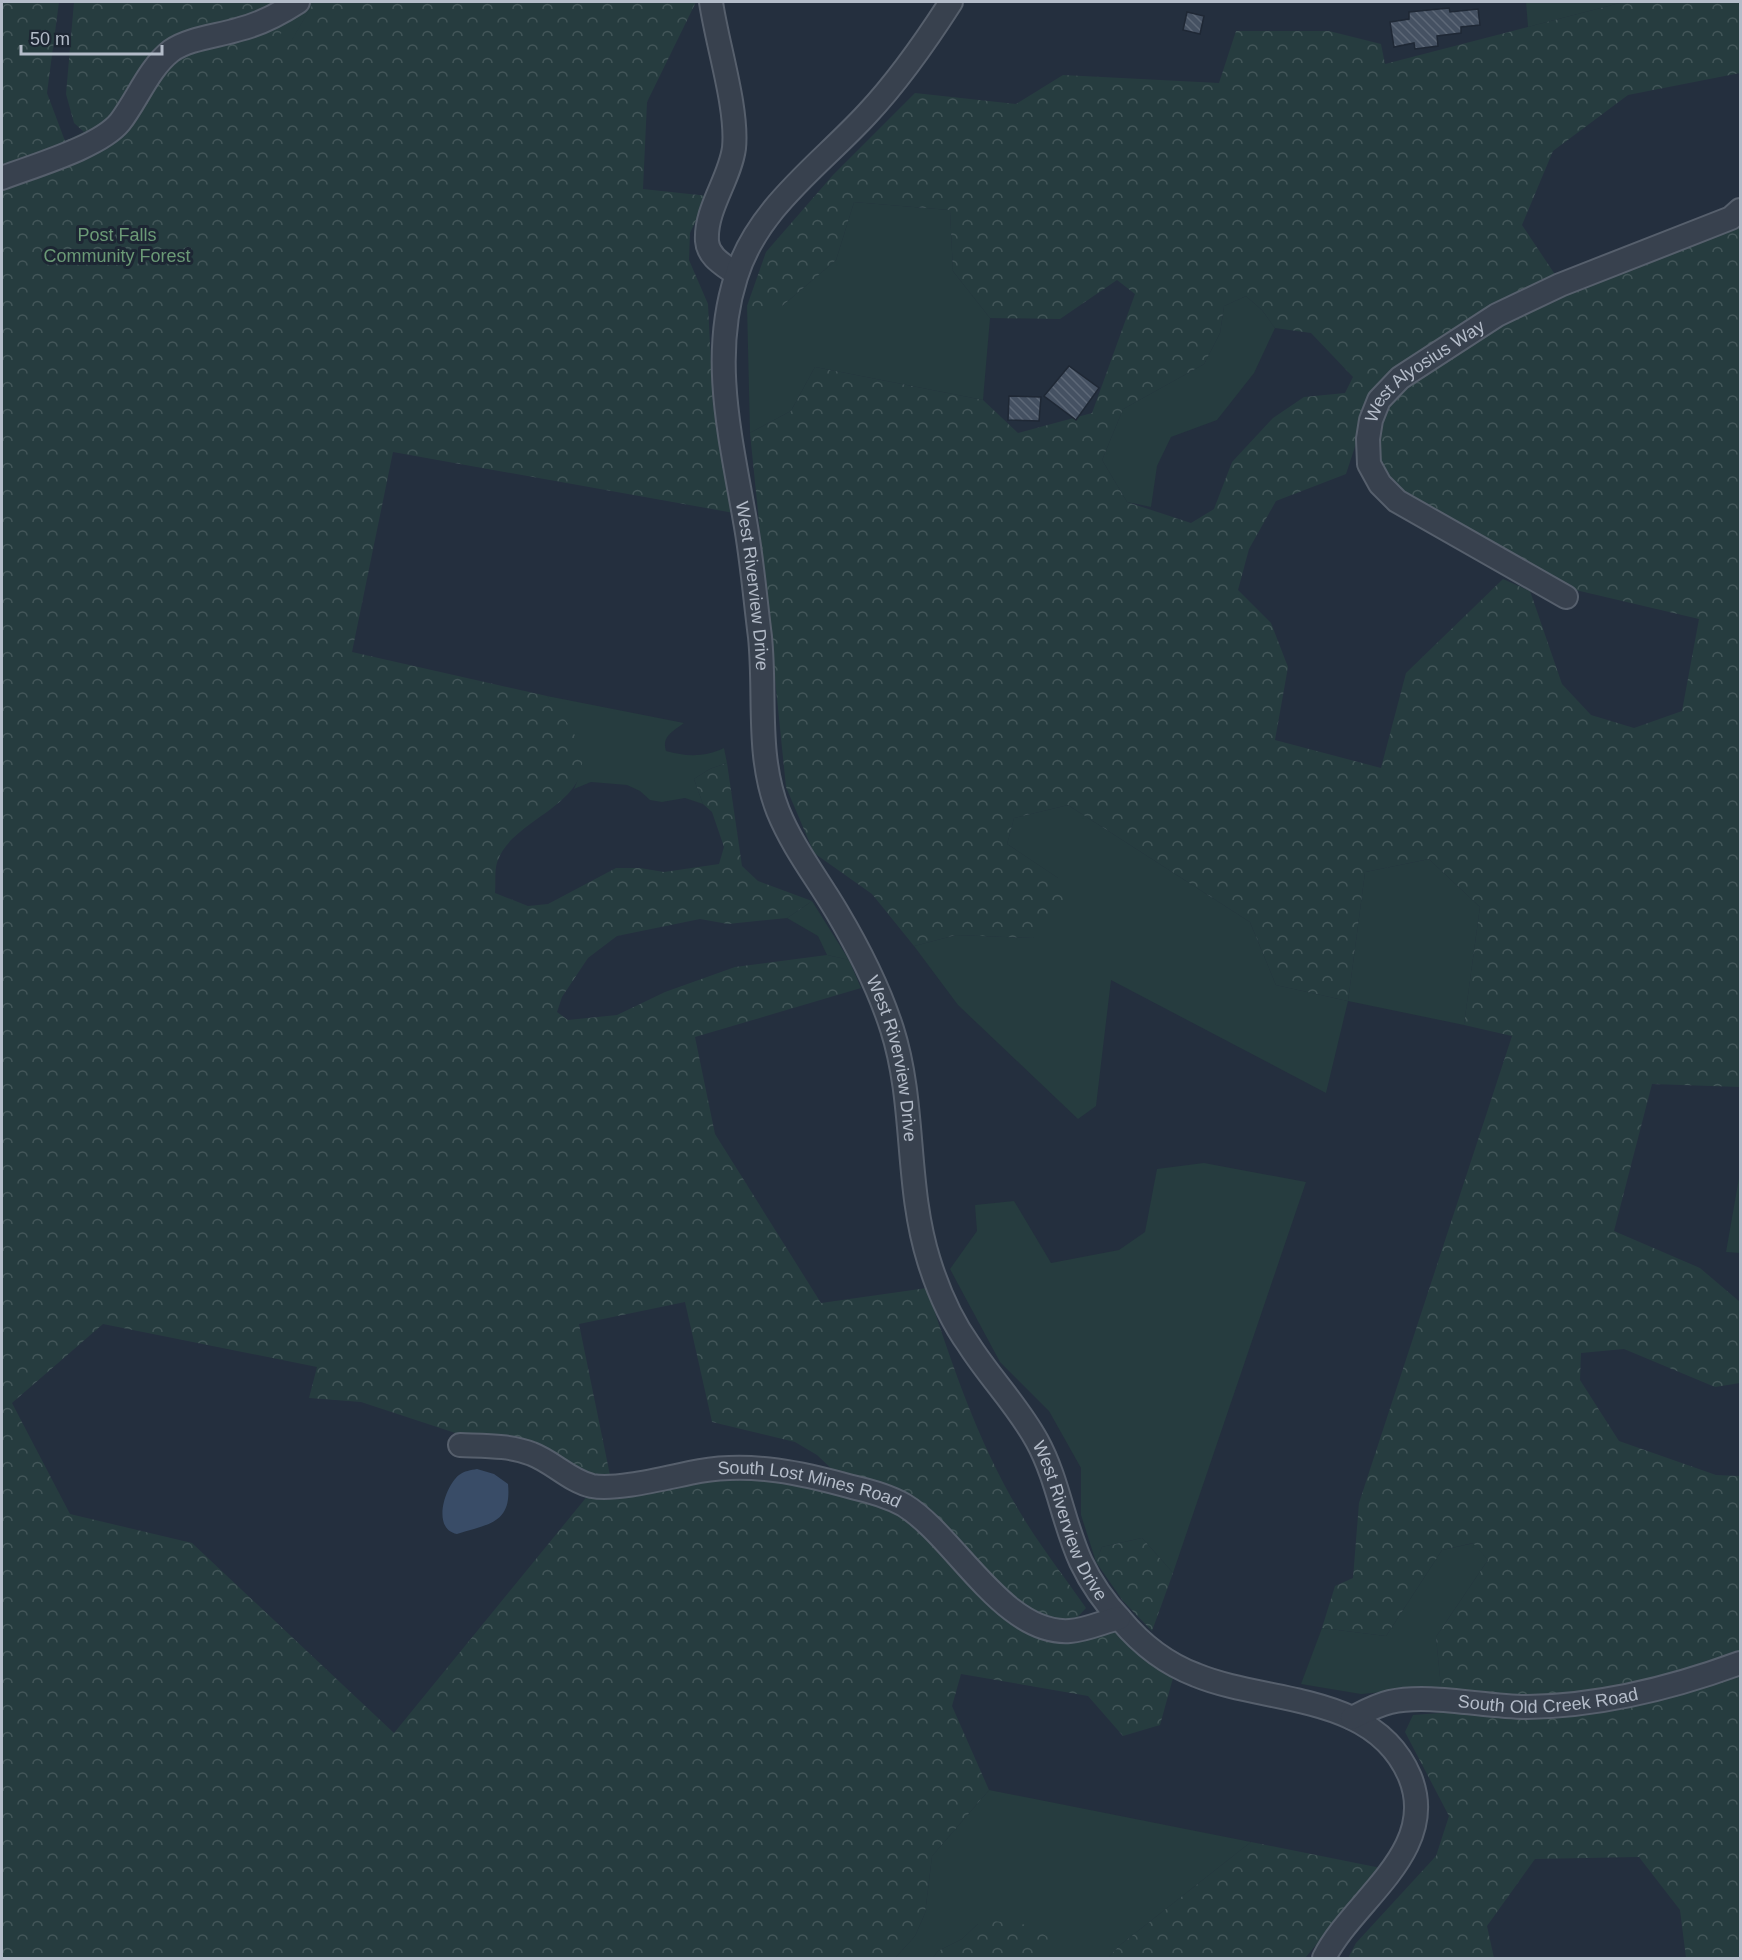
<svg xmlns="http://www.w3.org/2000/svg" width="1742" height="1960" viewBox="0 0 1742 1960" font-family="Helvetica,sans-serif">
  <defs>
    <pattern id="forest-crowns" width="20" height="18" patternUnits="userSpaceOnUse" patternTransform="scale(1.5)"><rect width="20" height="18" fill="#263c3f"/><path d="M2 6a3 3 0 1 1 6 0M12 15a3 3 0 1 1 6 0" fill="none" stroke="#435659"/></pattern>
    <pattern id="building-back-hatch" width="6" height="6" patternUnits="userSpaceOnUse" patternTransform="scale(1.5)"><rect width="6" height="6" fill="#455162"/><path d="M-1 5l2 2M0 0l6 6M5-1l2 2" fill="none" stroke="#5d6877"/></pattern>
  </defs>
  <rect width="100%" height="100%" fill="#242f3e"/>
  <!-- grass -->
  <path fill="#263c3f" d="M 307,2 L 314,2 L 286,51 L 265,65 L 269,26 Z
    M 1526,2 L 1624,2 L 1528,27 Z
    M 854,202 L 950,210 L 953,271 L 990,318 L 983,400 L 815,367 L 791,411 L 750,433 L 747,306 L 782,306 L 836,260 Z
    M 1246,296 L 1262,310 L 1275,328 L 1254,373 L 1217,420 L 1171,437 L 1157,466 L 1151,507 L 1127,502 L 1102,460 L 1123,409 L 1204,364 L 1220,333 L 1224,306 Z
    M 547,696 L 684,723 C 675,730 661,736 666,751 C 687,757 705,757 724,748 L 727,763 L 710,769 L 694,779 L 703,804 L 685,798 L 662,802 L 650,800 L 640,791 L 627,785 L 591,782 L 574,789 C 592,749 568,728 547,696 Z
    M 1068,805 L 1250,922 L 1276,985 L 1348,1001 L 1365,872 L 1429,859 L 1480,907 L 1464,1025 L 1348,1001 L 1326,1093 L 1111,980 L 1096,1106 L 1078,1119 L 958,1005 L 914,946 L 956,935 L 1033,938 L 1058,878 L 1007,844 L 1014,818 Z
    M 812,901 L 849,960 L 827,955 L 818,936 L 787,918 Z
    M 1204,1163 L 1306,1182 L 1173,1573 L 1142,1538 L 1102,1547 L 1096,1562 L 1081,1515 L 1081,1468 L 1049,1411 L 1000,1362 L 950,1269 L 977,1231 L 975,1205 L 1014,1201 L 1051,1263 L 1119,1250 L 1145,1232 L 1157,1169 Z
    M 1740,1172 L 1740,1253 L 1726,1252 Z
    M 1474,1543 L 1488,1560 L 1436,1637 L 1441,1687 L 1361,1694 L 1301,1684 L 1322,1628 L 1386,1636 L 1442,1550 Z
    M 989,1790 L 1251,1842 L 1119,1946 L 1108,1958 L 1045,1958 L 978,1924 L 962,1939 L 938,1951 L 933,1958 L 895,1958 L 915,1936 L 925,1913 L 932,1856 Z"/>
  <!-- forest -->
  <path fill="url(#forest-crowns)" fill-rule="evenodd" d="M 2,2 L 59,2 L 47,93 L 65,141 L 84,132 L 74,123 L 66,94 L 74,2 L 288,2 L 276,57 L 286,50 L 314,2 L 696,2 L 647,102 L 643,189 L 708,196 L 690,233 L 689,260 L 708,304 L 713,405 L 734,513 L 393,452 L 352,652 L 547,696 C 557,710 572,726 578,742 C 602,803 514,816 498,860 C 494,869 496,883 495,893 L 528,906 L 548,904 L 616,868 L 640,868 L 664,872 L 719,864 L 724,847 L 712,812 L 703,804 L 694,779 L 710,769 L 727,763 L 742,866 L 758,881 L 812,901 L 787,918 L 728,924 L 700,919 L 617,936 L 588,958 L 562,997 L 557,1012 L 568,1020 L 617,1015 L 665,992 L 735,967 L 827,955 L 849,960 L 861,988 L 695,1037 L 715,1134 L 821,1303 L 927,1288 C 951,1362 978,1442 1018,1509 C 1038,1543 1063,1575 1086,1608 L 1072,1623 L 1047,1620 L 1022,1606 L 926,1512 L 836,1473 L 817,1455 L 795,1442 L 712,1422 L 685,1302 L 579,1324 L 611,1480 L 589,1477 L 361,1402 L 309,1398 L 317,1367 L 103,1324 L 12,1403 L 70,1514 L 192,1543 L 394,1733 L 589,1494 L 710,1476 L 766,1475 L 882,1504 L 915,1521 L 1011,1616 L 1113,1631 L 1173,1678 L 1160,1725 L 1123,1736 L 1088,1696 L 961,1674 L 952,1706 L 989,1790 L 932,1856 L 925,1913 L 915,1936 L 895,1958 L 2,1958 Z
    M 1624,2 L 1740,2 L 1740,73 L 1628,95 L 1553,151 L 1522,225 L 1558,279 L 1371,398 L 1346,474 L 1276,501 L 1249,549 L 1238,590 L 1271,623 L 1288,667 L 1275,740 L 1381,768 L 1406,673 L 1503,579 L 1530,591 L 1562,684 L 1591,715 L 1634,728 L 1682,711 L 1699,619 L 1567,588 L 1398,496 L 1376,459 L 1376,435 L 1387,403 L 1405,383 L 1506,320 L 1565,290 L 1740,222 L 1740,1087 L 1652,1084 L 1614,1231 L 1700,1268 L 1740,1302 L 1740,1383 L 1715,1387 L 1624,1349 L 1581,1353 L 1580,1380 L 1619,1441 L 1716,1475 L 1740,1476 L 1740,1958 L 1686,1958 L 1680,1910 L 1639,1857 L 1535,1859 L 1487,1926 L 1494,1958 L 1348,1958 L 1356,1943 L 1436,1856 L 1449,1816 L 1405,1732 L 1413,1715 L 1440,1713 L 1441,1687 L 1436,1637 L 1488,1560 L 1473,1543 L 1442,1550 L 1386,1636 L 1322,1628 L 1335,1586 L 1353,1578 L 1359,1503 L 1512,1036 L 1464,1025 L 1480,907 L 1429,859 L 1365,872 L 1348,1001 L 1276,985 L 1250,922 L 1068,805 L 1014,818 L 1007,844 L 1058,878 L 1065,897 L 1033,938 L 956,935 L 914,946 L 872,894 L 814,853 L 786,787 L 750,433 L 791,411 L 815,367 L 983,400 L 1018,433 L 1092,413 L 1135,294 L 1117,280 L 1060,319 L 990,318 L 953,271 L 950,210 L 854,202 L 836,260 L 782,306 L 747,306 L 766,252 L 833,175 L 915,93 L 1016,104 L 1063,75 L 1219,83 L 1236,31 L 1329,31 L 1381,44 L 1385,64 ZM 1246,296 L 1262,310 L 1275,328 L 1311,333 L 1353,377 L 1345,393 L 1304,397 L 1273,418 L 1232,462 L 1214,509 L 1191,523 L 1127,502 L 1102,460 L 1123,409 L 1204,364 L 1220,333 L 1224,306 Z
    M 1142,1538 L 1173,1573 L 1152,1631 L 1123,1601 L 1096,1562 L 1102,1547 Z
    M 1251,1842 L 1381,1868 L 1305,1958 L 1108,1958 L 1119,1946 Z
    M 993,1921 L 1029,1925 L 1048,1937 L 1051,1947 L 1046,1958 L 933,1958 L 938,1951 L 962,1939 L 978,1924 Z"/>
  <!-- water -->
  <path fill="#394c67" d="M 477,1469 L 494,1474 L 508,1484 C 512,1524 488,1524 457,1534 C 431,1529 445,1486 459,1475 C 464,1471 471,1470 477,1469 Z"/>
  <!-- building -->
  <path fill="url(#building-back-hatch)" stroke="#1f2835" stroke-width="1.5" d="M 1449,8 L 1450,12 L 1478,9 L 1480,25 L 1461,27 L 1461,33 L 1437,36 L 1438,46 L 1415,49 L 1414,43 L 1394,47 L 1390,22 L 1409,19 L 1409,12 Z
    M 1187,12 L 1204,16 L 1200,34 L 1183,30 Z
    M 1069,366 L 1099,388 L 1076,420 L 1044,396 Z
    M 1009,396 L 1041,397 L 1039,421 L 1008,420 Z"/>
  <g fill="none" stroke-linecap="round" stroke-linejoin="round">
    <!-- minor casing -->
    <g stroke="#565f6c" stroke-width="26">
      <g id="minor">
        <path d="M 711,2 C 717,44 738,108 734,148 C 730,179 705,209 707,241 C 708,257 724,265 736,274"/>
        <path id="s1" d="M 951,2 C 926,41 899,80 867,114 C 820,165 757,208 736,277 C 710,358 731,439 745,521 C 752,559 755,598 760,637 C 766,696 756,755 778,811 C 793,848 817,878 837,912 C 859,949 879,988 892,1029 C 916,1104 905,1185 929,1261 C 938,1290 951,1320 969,1345 C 990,1378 1018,1406 1037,1441 C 1058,1479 1063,1523 1081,1562 C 1091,1583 1105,1603 1121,1620 C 1141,1644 1167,1664 1196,1675 C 1266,1704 1375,1692 1410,1777 C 1440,1851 1353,1900 1324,1958"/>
        <path d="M 2,178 C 33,166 100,147 120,122 C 137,100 149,68 171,51 C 189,38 219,36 240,29 C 260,24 281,13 298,2"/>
        <path id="s2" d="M 1566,597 L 1397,501 L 1380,484 L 1369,464 L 1368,439 L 1371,420 L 1379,400 L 1400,378 L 1497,315 L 1560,285 L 1731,218 L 1740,210"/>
        <path id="s3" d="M 460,1445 C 483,1446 510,1445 532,1454 C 553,1462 570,1481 592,1486 C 618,1491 672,1476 700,1471 C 752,1462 802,1473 852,1487 C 870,1491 888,1496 904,1505 C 955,1536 1004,1636 1070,1631 C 1086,1630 1103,1622 1119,1618"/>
        <path id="s4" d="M 1352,1718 C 1364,1712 1377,1705 1390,1702 C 1429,1693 1485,1707 1527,1707 C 1600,1706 1672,1688 1740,1663"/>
      </g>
    </g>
    <!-- minor -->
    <use href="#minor" stroke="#38414e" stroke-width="22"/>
  </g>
  <g text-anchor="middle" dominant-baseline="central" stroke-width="6" stroke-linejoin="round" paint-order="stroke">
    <!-- park labels -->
    <g font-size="18" fill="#6b9a76" stroke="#1d2633">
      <text x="117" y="235">Post Falls<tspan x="117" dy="21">Community Forest</tspan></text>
    </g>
    <!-- street labels -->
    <g font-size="18" fill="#b4bcc9" stroke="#1d2633">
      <text stroke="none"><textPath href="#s2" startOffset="360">West Alyosius Way</textPath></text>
      <text stroke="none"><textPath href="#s1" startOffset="664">West Riverview Drive</textPath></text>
      <text stroke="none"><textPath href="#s1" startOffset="1167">West Riverview Drive</textPath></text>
      <text stroke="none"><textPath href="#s3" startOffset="362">South Lost Mines Road</textPath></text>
      <text stroke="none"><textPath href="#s1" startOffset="1671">West Riverview Drive</textPath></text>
      <text stroke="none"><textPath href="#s4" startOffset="200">South Old Creek Road</textPath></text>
    </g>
  </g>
  <!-- border -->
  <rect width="1742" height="1960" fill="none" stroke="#b4bcc9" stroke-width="6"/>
  <!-- scale -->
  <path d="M21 45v9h141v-9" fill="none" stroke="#b4bcc9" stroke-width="3"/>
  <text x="30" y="45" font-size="18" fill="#b4bcc9" stroke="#1d2633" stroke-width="4.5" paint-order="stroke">50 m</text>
</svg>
